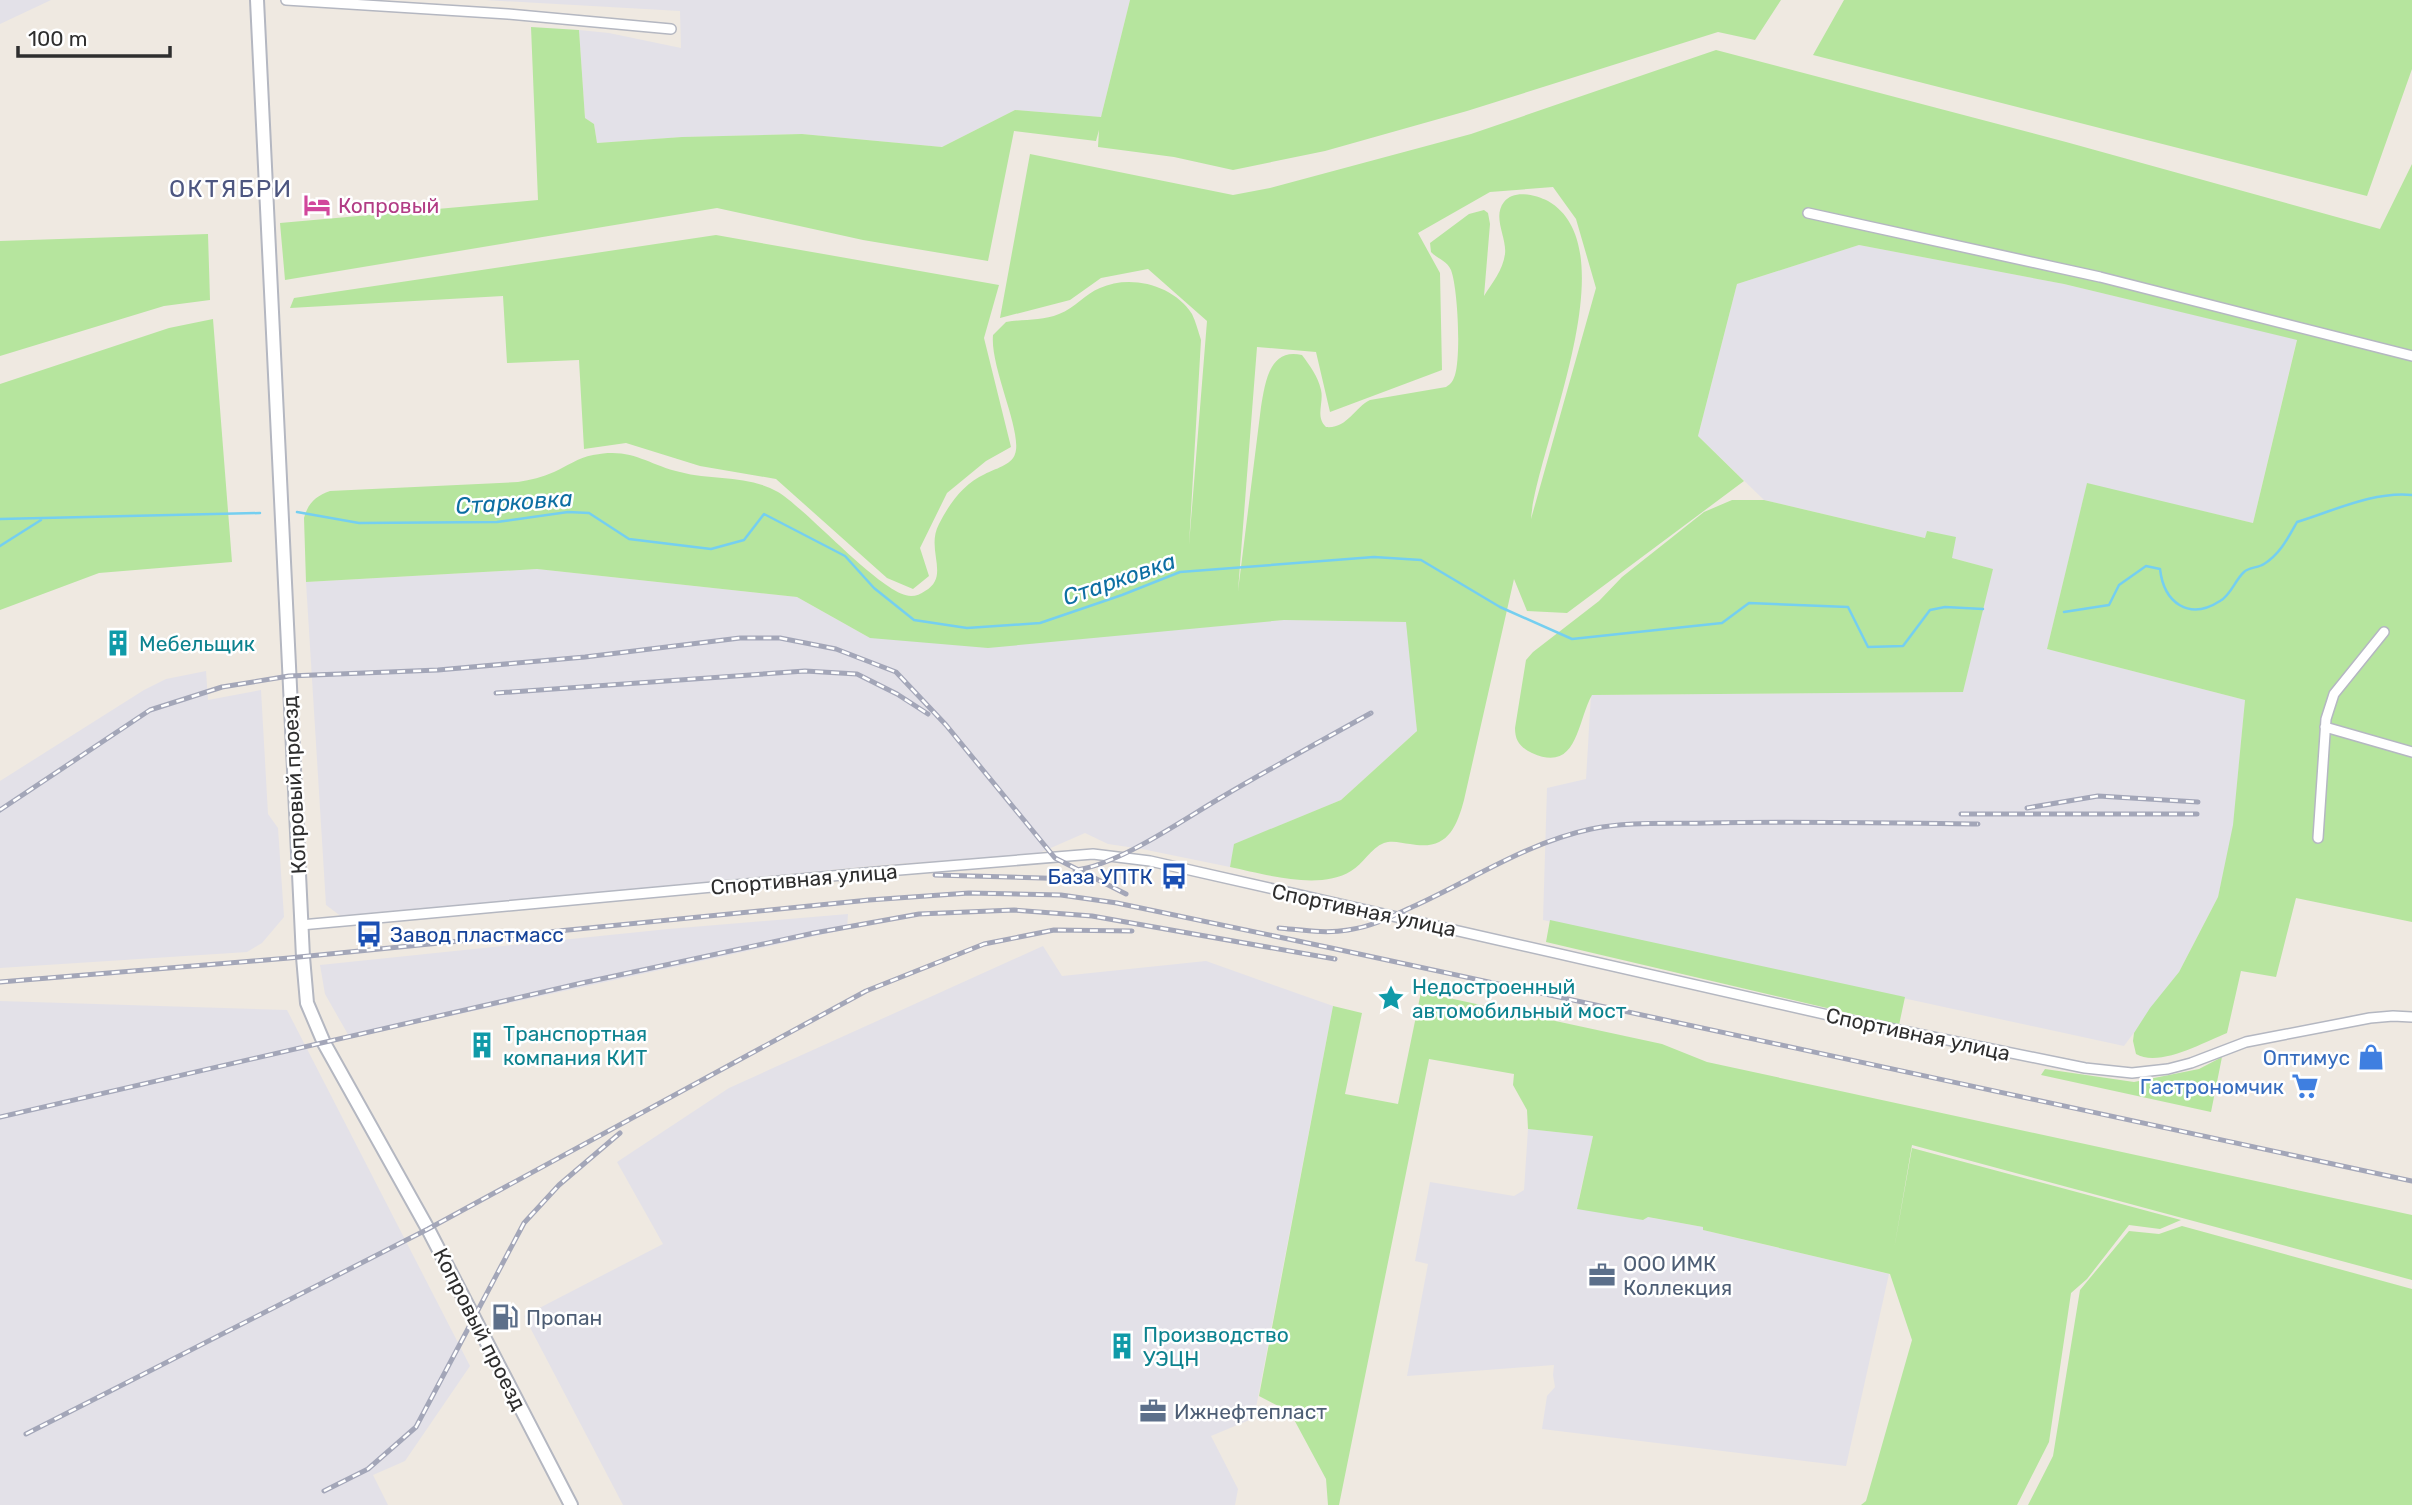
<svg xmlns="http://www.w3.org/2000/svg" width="2412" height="1505" viewBox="0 0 2412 1505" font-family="Rubik,sans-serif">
  <rect width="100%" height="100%" fill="#efe9e1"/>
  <!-- industrial -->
  <path fill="#e3e1e8" d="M 0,0 L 51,0 L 0,24 Z
    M 485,0 L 1130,0 L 1101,117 L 1015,110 L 942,147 L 802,134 L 682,137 L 597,143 L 594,124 L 585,118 L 579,30 L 609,33 L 681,48 L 680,11 Z
    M 1859,245 L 2064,284 L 2297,339 L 2253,523 L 2087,484 L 2047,649 L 2245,700 L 2233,829 L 2218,897 L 2179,972 L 2124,1046 L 1543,920 L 1547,788 L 1586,779 L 1591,695 L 1963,692 L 1992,569 L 1952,558 L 1925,538 L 1764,500 L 1698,436 L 1737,284 Z
    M 537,569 L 797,597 L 870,638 L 1183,629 L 1284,620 L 1407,622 L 1417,731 L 1341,800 L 1235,844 L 1230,867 L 1142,849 L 1108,844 L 1085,833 L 1037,854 L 882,865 L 342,917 L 326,905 L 306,582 Z
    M 206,671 L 208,700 L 261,690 L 268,814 L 278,828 L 284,917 L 262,943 L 247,952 L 0,968 L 0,781 L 144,690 L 166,679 Z
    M 848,914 L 847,929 L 350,1038 L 325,994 L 320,965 L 668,929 Z
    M 1043,946 L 1062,976 L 1206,961 L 1333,1006 L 1254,1418 L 1211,1436 L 1238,1489 L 1235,1505 L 623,1505 L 524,1316 L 663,1244 L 617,1162 L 729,1088 Z
    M 0,1001 L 287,1010 L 470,1366 L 405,1461 L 373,1475 L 388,1505 L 0,1505 Z
    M 1528,1129 L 1593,1136 L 1579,1198 L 1643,1220 L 1647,1217 L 1703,1227 L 1703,1230 L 1889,1274 L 1846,1466 L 1542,1429 L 1547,1396 L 1555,1387 L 1553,1375 L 1554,1365 L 1407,1376 L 1428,1264 L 1415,1261 L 1430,1182 L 1514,1196 L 1524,1190 Z"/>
  <!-- green -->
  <path fill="#b6e59e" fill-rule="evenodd" d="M 1130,0 L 1781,0 L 1755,40 L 1718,32 L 1467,111 L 1325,151 L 1233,170 L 1174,157 L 1098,147 L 1099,130 L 1096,141 L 1014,131 L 988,261 L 863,240 L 717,208 L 285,280 L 280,223 L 538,200 L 531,27 L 579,30 L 585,118 L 594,124 L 597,143 L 682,137 L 802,134 L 942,147 L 1015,110 L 1101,117 Z
    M 1844,0 L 2412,0 L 2412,69 L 2367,196 L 1813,55 Z
    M 1716,50 L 2066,142 L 2380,229 L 2412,164 L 2412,922 L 2296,898 L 2276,977 L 2241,971 L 2227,1033 C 2204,1042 2159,1068 2136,1054 L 2133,1041 L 2134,1033 L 2150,1008 L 2179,972 L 2218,897 L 2233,825 L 2245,700 L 2047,649 L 2087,483 L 2253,523 L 2297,340 L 2064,284 L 1859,245 L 1737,284 L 1698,436 L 1744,481 L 1567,613 L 1527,611 L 1514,579 L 1464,800 C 1456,830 1446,851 1410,844 C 1402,843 1392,840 1384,843 C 1371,848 1363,864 1351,871 C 1319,891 1264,874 1230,867 L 1234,844 L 1341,800 L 1417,731 L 1406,622 L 1284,620 L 988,648 L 870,638 L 797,597 L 537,569 L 306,582 L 304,518 C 308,503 316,496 330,491 L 518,482 C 531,480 542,477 554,472 C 567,466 578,458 593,455 C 632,447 646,464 680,472 C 713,481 746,474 778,492 C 809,511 883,596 911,596 C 916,596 921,594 925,591 C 951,576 925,550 939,524 C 949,504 964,483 985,474 C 994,469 1012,465 1015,454 C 1023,432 990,368 993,335 L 1006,322 C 1025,319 1042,321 1059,314 C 1075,308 1085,294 1100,288 C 1130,274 1174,285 1192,314 C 1196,322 1198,331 1201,340 L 1189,545 L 1207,321 L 1148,269 L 1101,278 L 1070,300 L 1000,318 L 1030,154 L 1233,195 L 1270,188 L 1471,134 ZM 1553,187 L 1576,219 L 1596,288 L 1531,519 C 1536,448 1631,249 1548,201 C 1536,195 1514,189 1504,202 C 1492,217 1507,238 1505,254 C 1503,270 1492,283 1484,296 L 1490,224 L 1488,213 L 1484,210 L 1469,214 L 1430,243 L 1431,252 C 1438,259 1447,261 1451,270 C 1458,289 1461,355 1455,375 C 1453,381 1451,384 1446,387 L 1370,400 C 1354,408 1347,429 1326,427 C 1315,417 1324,403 1321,390 C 1318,376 1310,366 1302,355 C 1269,347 1265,384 1261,407 L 1238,591 L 1257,347 L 1316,352 L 1330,412 L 1442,370 L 1440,273 L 1418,233 L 1490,192 Z
    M 208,234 L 210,300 L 164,306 L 0,356 L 0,241 Z
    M 716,235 L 999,285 L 984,338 L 1011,447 L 986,461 L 947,493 L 920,548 L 929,576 L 913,589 L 887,578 L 776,479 L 700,466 L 626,443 L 584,449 L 579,360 L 507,363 L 503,296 L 290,308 L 294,298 Z
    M 213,319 L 232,562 L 99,573 L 0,610 L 0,384 L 169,328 Z
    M 1732,500 L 1764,500 L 1925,538 L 1927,531 L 1956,537 L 1952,558 L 1993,569 L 1963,692 L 1592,695 C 1577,721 1578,774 1532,753 C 1520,747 1515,741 1515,728 L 1526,660 L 1533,652 L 1599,601 L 1622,577 L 1704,512 Z
    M 1550,920 L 1905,997 L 1899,1025 L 1546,942 Z
    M 1421,992 L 1662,1044 L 1707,1062 L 2412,1215 L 2412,1280 L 1912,1145 L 1894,1249 L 1912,1148 L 2181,1220 L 2160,1229 L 2129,1225 L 2087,1279 L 2071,1293 L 2049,1442 L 2017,1505 L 1861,1505 L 1866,1501 L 1912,1340 L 1890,1274 L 1703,1230 L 1703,1227 L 1648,1217 L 1643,1220 L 1577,1209 L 1593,1136 L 1528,1129 L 1527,1110 L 1513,1085 L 1514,1074 L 1429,1059 L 1339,1505 L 1328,1505 L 1326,1479 L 1290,1412 L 1259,1396 L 1333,1006 L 1362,1013 L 1345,1094 L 1398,1104 Z
    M 2222,1057 L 2211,1112 L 2041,1075 L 2045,1069 L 2134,1082 L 2199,1069 Z
    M 2182,1226 L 2412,1289 L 2412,1505 L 2028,1505 L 2053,1456 L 2080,1290 L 2129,1231 L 2159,1234 Z"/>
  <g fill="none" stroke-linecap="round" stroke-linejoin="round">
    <!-- stream -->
    <path stroke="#75cff0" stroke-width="2.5" d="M 297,512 L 359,523 L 497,522 L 568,512 L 589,513 L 629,539 L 711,549 L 744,540 L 764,514 L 845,556 L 874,588 L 914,620 L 967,628 L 1040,623 L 1122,595 L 1180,572 L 1374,557 L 1421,560 L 1500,607 L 1572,639 L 1722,623 L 1749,603 L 1848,607 L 1868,647 L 1903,646 L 1930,610 L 1945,607 L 1983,609
      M 0,519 L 260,513
      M 0,546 L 41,520
      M 2064,612 L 2109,605 L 2119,585 L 2146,566 L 2160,569 C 2164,603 2189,621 2220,601 C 2231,595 2235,580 2244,572 C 2249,567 2258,568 2264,564 C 2280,554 2288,538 2297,522 C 2333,511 2374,491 2412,495"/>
    <!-- minor casing -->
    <g stroke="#b4b7c1" stroke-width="12">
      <path id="minor" d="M 286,0 L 508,14 L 671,29
        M 1808,213 L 2100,277 L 2412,356
        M 2325,727 L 2412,752
        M 2318,838 L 2326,719 L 2334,694 L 2384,632
        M 301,925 L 875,872 L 1093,854 L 1150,861 L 1859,1022 L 2085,1068 L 2132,1073 L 2168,1069 L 2191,1063 L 2246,1042 L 2370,1018 L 2393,1016 L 2412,1017"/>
    </g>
    <!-- secondary casing -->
    <g stroke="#b4b7c1" stroke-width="16">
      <path id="secondary" d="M 257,0 L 303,957 L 307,1003 L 324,1043 L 428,1229 L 571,1505"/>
    </g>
    <!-- minor -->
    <use href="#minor" stroke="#fff" stroke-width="9"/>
    <!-- secondary -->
    <use href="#secondary" stroke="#fff" stroke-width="12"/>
    <!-- rail casing -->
    <g stroke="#a3a6b8" stroke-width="5">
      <path id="rail" d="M 496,693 L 805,671 L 857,674 L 897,694 L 928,714
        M 2027,808 L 2098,796 L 2198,802
        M 0,810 L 150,710 L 222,687 L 289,676 L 438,670 L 585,657 L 740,638 L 780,638 L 836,649 L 896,672 L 946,725 L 1055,858 L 1126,894
        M 1961,814 L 2197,814
        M 1075,870 C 1117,866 1184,819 1222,797 C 1271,768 1321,741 1371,713
        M 935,875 L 1075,879 L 1092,884
        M 1279,928 C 1302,930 1325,934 1348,930 C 1371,927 1391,917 1412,907 C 1472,880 1526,843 1591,829 C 1628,821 1669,824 1707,823 C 1797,821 1887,823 1978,824
        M 0,982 L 289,958 L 869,900 L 969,893 L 1061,895 L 1117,903 L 1336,949 L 2412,1181
        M 0,1117 L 582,983 L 814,933 L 919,914 L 1014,910 L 1092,916 L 1335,959
        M 26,1434 L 428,1229 L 866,991 L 984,944 L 1054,930 L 1132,931
        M 324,1491 L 368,1469 L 416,1427 L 524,1223 L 559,1185 L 620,1133"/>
    </g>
    <!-- rail -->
    <use href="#rail" stroke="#fff" stroke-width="2.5" stroke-dasharray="8" stroke-linecap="butt"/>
  </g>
  <!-- icons -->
  <defs>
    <g id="hotel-bare" transform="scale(2.1)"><path d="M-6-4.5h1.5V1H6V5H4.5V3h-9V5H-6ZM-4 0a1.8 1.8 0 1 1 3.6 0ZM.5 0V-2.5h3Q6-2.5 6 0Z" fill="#d1479c" stroke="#fff" stroke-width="2.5" paint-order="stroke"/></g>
    <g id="building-bare" transform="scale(2.1)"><path d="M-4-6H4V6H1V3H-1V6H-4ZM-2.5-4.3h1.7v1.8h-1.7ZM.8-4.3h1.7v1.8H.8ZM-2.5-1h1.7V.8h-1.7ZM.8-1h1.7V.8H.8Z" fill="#0f9aa8" stroke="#fff" stroke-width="2.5" paint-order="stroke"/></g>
    <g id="bus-bare" transform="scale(2.1)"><path d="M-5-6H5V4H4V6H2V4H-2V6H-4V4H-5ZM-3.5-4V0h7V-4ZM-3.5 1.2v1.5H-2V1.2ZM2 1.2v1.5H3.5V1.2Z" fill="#1a4fb4" stroke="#fff" stroke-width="2.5" paint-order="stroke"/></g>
    <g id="sight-bare" transform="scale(2.1)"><path d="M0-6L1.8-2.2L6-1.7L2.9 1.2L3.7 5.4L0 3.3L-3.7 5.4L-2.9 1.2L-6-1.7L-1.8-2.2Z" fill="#0f9aa8" stroke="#fff" stroke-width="2.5" paint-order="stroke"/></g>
    <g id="shop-bare" transform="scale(2.1)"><path d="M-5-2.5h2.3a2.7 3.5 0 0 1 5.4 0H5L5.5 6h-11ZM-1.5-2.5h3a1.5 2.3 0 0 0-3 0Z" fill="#3f7fe0" stroke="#fff" stroke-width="2.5" paint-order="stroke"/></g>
    <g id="supermarket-bare" transform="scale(2.1)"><path d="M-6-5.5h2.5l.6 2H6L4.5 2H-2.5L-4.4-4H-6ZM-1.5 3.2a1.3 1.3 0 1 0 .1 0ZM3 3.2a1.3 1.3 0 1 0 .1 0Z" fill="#3f7fe0" stroke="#fff" stroke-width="2.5" paint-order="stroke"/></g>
    <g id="office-bare" transform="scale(2.1)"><path d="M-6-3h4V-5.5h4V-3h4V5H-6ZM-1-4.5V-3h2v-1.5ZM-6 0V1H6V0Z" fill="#5c6f8a" stroke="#fff" stroke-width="2.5" paint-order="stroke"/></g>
    <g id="fuel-bare" transform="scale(2.1)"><path d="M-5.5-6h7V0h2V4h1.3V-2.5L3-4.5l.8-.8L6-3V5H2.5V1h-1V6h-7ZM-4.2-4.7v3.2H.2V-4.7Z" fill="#5c6f8a" stroke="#fff" stroke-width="2.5" paint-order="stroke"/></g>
  </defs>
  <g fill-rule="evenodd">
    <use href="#hotel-bare" x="317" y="205"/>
    <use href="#building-bare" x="118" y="643"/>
    <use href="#bus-bare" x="1174" y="876"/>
    <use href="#bus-bare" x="369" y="934"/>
    <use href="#sight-bare" x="1391" y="998"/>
    <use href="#building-bare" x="482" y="1045"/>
    <use href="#shop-bare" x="2371" y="1057"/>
    <use href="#supermarket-bare" x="2305" y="1086"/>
    <use href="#office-bare" x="1602" y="1275"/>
    <use href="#fuel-bare" x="505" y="1317"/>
    <use href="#building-bare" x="1122" y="1346"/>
    <use href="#office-bare" x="1153" y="1411"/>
  </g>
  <g text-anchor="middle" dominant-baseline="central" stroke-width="5" stroke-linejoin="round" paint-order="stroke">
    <!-- hotel labels -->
    <g font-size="21" fill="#b23c85" stroke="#fff" text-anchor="start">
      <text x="338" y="205">Копровый</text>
    </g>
    <!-- culture labels -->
    <g font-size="21" fill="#0d838f" stroke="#fff" text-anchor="start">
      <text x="139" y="643">Мебельщик</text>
      <text x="1412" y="986">Недостроенный<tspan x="1412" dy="24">автомобильный мост</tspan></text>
      <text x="503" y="1033">Транспортная<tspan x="503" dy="24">компания КИТ</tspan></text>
      <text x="1143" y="1334">Производство<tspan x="1143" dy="24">УЭЦН</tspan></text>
    </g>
    <!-- street labels -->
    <g font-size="21" fill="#2e2e2e" stroke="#fff">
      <text transform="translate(294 785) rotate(-93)">Копровый проезд</text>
      <text transform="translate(804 879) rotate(-5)">Спортивная улица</text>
      <text transform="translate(1364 910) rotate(12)">Спортивная улица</text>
      <text transform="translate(1918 1034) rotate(12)">Спортивная улица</text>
      <text transform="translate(480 1329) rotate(63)">Копровый проезд</text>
    </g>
    <!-- transit labels -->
    <g font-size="21" fill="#164399" stroke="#fff" text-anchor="end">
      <text x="1153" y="876">База УПТК</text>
      <text x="390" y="934" text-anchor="start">Завод пластмасс</text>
    </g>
    <!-- shop labels -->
    <g font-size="21" fill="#366cbe" stroke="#fff" text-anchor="end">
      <text x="2350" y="1057">Оптимус</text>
      <text x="2284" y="1086">Гастрономчик</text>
    </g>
    <!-- service labels -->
    <g font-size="21" fill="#4e5e75" stroke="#fff" text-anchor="start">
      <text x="1623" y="1263">ООО ИМК<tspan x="1623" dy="24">Коллекция</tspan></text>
      <text x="526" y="1317">Пропан</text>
      <text x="1174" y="1411">Ижнефтепласт</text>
    </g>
    <!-- water labels -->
    <g font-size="23" font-style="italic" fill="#0d6fa3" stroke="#fff">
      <text transform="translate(514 502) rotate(-4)">Старковка</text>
      <text transform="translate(1119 579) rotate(-19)">Старковка</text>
    </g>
    <!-- quarter labels -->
    <g font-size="24" letter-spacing="2" fill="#4d5680" stroke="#fff">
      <text x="231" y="189">ОКТЯБРИ</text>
    </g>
  </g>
  <!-- scale -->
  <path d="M18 46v10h152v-10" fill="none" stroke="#2e2e2e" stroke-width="3.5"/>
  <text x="28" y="46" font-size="21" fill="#2e2e2e" stroke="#ffffff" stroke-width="5" paint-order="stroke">100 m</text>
</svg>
